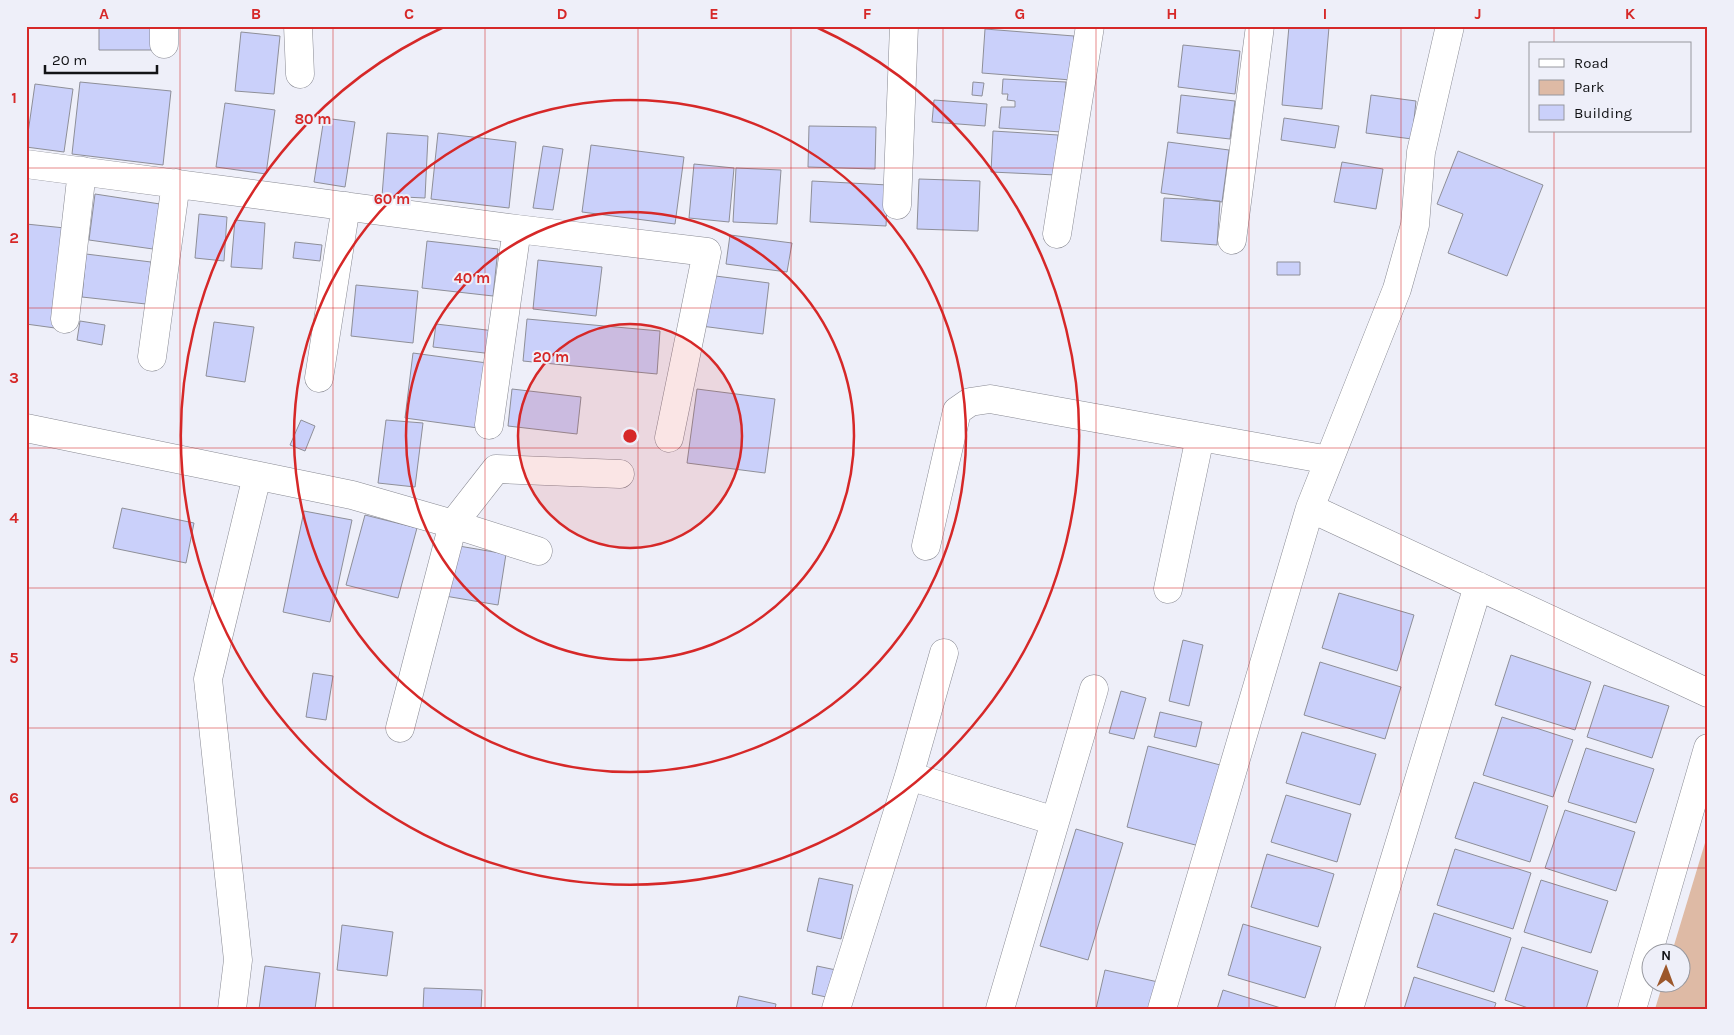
<svg xmlns="http://www.w3.org/2000/svg" width="1734" height="1035" viewBox="0 0 1734 1035" font-family="Karla,sans-serif">
  <rect width="100%" height="100%" fill="#eeeff9"/>
  <!-- green -->
  <path fill="#debaa5" d="M 1708,833 L 1708,1009 L 1655,1009 L 1663,983 L 1682,982 L 1682,952 L 1672,952 Z"/>
  <!-- building -->
  <path fill="#cad0fa" stroke="#8e8f98" d="M 99,26 L 152,26 L 152,50 L 99,50 Z
    M 1289,26 L 1329,27 L 1322,109 L 1282,105 Z
    M 985,29 L 1074,36 L 1071,80 L 982,73 Z
    M 241,32 L 280,36 L 274,94 L 235,91 Z
    M 1183,45 L 1240,51 L 1235,94 L 1178,87 Z
    M 1003,79 L 1066,82 L 1062,132 L 999,128 L 1001,107 L 1015,107 L 1015,101 L 1007,100 L 1008,94 L 1002,94 Z
    M 80,82 L 171,91 L 163,165 L 72,154 Z
    M 973,82 L 984,83 L 982,96 L 972,95 Z
    M 35,84 L 73,89 L 64,152 L 26,147 Z
    M 1181,95 L 1235,101 L 1230,139 L 1177,133 Z
    M 1371,95 L 1416,101 L 1412,139 L 1366,133 Z
    M 934,100 L 987,104 L 985,126 L 932,122 Z
    M 225,103 L 275,110 L 266,174 L 216,167 Z
    M 324,118 L 355,122 L 345,187 L 314,182 Z
    M 1284,118 L 1339,126 L 1335,148 L 1281,140 Z
    M 809,126 L 876,127 L 875,169 L 808,167 Z
    M 993,131 L 1058,135 L 1056,175 L 991,172 Z
    M 387,133 L 428,136 L 425,198 L 382,196 Z
    M 438,133 L 516,142 L 509,208 L 431,199 Z
    M 1168,142 L 1229,150 L 1222,202 L 1161,193 Z
    M 591,145 L 684,157 L 675,224 L 582,212 Z
    M 543,146 L 563,149 L 553,210 L 533,208 Z
    M 1458,151 L 1543,185 L 1507,276 L 1448,253 L 1463,214 L 1437,204 Z
    M 1342,162 L 1383,169 L 1376,209 L 1334,202 Z
    M 694,164 L 734,168 L 729,222 L 689,218 Z
    M 736,168 L 781,170 L 777,224 L 733,222 Z
    M 919,179 L 980,181 L 978,231 L 917,229 Z
    M 812,181 L 888,185 L 886,226 L 810,222 Z
    M 95,194 L 160,204 L 153,249 L 89,240 Z
    M 1164,198 L 1220,201 L 1217,245 L 1161,241 Z
    M 199,214 L 227,217 L 224,261 L 195,258 Z
    M 235,220 L 265,223 L 262,269 L 231,267 Z
    M 26,224 L 65,228 L 55,328 L 26,324 Z
    M 730,235 L 792,243 L 787,272 L 726,264 Z
    M 427,241 L 498,249 L 493,296 L 422,288 Z
    M 295,242 L 322,245 L 320,261 L 293,258 Z
    M 86,254 L 151,262 L 146,304 L 82,297 Z
    M 538,260 L 602,267 L 596,316 L 533,309 Z
    M 1277,262 L 1300,262 L 1300,275 L 1277,275 Z
    M 708,275 L 769,283 L 763,334 L 701,326 Z
    M 356,285 L 418,291 L 413,343 L 351,336 Z
    M 527,319 L 660,331 L 657,374 L 523,361 Z
    M 80,321 L 105,325 L 102,345 L 77,340 Z
    M 214,322 L 254,327 L 245,382 L 206,376 Z
    M 436,324 L 495,331 L 493,354 L 433,347 Z
    M 413,353 L 487,363 L 478,428 L 405,418 Z
    M 512,389 L 581,397 L 577,434 L 508,426 Z
    M 697,389 L 775,399 L 765,473 L 687,463 Z
    M 301,420 L 315,426 L 305,451 L 290,445 Z
    M 386,420 L 423,423 L 415,487 L 378,483 Z
    M 122,508 L 194,523 L 186,563 L 113,548 Z
    M 304,511 L 352,520 L 330,622 L 283,612 Z
    M 365,515 L 417,528 L 398,598 L 346,585 Z
    M 453,545 L 506,554 L 498,605 L 445,596 Z
    M 1339,593 L 1414,615 L 1397,671 L 1322,648 Z
    M 1183,640 L 1203,645 L 1189,706 L 1169,701 Z
    M 1511,655 L 1591,682 L 1575,730 L 1495,705 Z
    M 1320,662 L 1401,687 L 1385,739 L 1304,715 Z
    M 313,673 L 333,676 L 326,720 L 306,717 Z
    M 1604,685 L 1669,706 L 1652,758 L 1587,737 Z
    M 1121,691 L 1146,698 L 1134,739 L 1109,733 Z
    M 1160,712 L 1202,722 L 1196,747 L 1154,737 Z
    M 1502,717 L 1573,740 L 1553,797 L 1483,775 Z
    M 1302,732 L 1376,754 L 1360,805 L 1286,783 Z
    M 1148,746 L 1224,766 L 1203,847 L 1127,827 Z
    M 1586,748 L 1654,769 L 1636,823 L 1568,802 Z
    M 1474,782 L 1548,806 L 1530,862 L 1455,838 Z
    M 1286,795 L 1351,814 L 1337,862 L 1271,842 Z
    M 1565,810 L 1635,832 L 1616,891 L 1545,868 Z
    M 1076,829 L 1123,843 L 1088,960 L 1040,946 Z
    M 1455,849 L 1531,873 L 1513,929 L 1437,905 Z
    M 1267,854 L 1334,874 L 1318,927 L 1251,907 Z
    M 819,878 L 853,885 L 841,939 L 807,931 Z
    M 1541,880 L 1608,901 L 1591,953 L 1524,932 Z
    M 1434,913 L 1511,938 L 1494,992 L 1417,967 Z
    M 1243,924 L 1321,947 L 1305,998 L 1228,975 Z
    M 342,925 L 393,932 L 387,976 L 337,970 Z
    M 1522,947 L 1598,971 L 1586,1009 L 1531,1009 L 1505,1000 Z
    M 265,966 L 320,973 L 315,1009 L 259,1009 Z
    M 817,966 L 836,970 L 831,998 L 812,994 Z
    M 1105,970 L 1158,982 L 1151,1009 L 1096,1009 Z
    M 1414,977 L 1496,1003 L 1494,1009 L 1404,1009 Z
    M 424,988 L 482,990 L 481,1009 L 423,1009 Z
    M 1223,990 L 1284,1009 L 1217,1009 Z
    M 739,996 L 776,1004 L 775,1009 L 736,1009 Z"/>
  <g fill="none" stroke-linecap="round" stroke-linejoin="round">
    <!-- minor casing -->
    <g stroke="#888992" stroke-width="29">
      <path id="minor" d="M 298,26 L 300,74
        M 164,44 L 164,26
        M 26,164 L 517,229 L 707,252 L 669,438
        M 897,205 L 904,26
        M 1057,234 L 1090,26
        M 1232,240 L 1260,26
        M 65,319 L 82,171
        M 152,357 L 176,183
        M 319,378 L 346,206
        M 489,425 L 517,229
        M 26,428 L 352,495 L 453,524 L 496,469 L 620,474
        M 1310,508 L 1708,693
        M 926,546 L 957,411 L 970,402 L 990,399 L 1329,460
        M 1168,589 L 1200,437
        M 400,728 L 453,524 L 538,551
        M 909,776 L 1055,821
        M 232,1009 L 238,960 L 208,679 L 257,476
        M 836,1009 L 909,776 L 944,653
        M 1000,1009 L 1094,689
        M 1162,1009 L 1310,508 L 1397,289 L 1415,225 L 1421,152 L 1450,26
        M 1349,1009 L 1478,586
        M 1632,1009 L 1708,748"/>
    </g>
    <!-- minor -->
    <use href="#minor" stroke="#fff" stroke-width="28"/>
  </g>
  <!-- grid -->
  <path fill="none" stroke="#d62828" stroke-width="1" stroke-opacity="0.55" d="M 180,26 L 180,1009M 333,26 L 333,1009M 485,26 L 485,1009M 638,26 L 638,1009M 791,26 L 791,1009M 943,26 L 943,1009M 1096,26 L 1096,1009M 1249,26 L 1249,1009M 1401,26 L 1401,1009M 1554,26 L 1554,44M 1554,131 L 1554,1009M 26,168 L 1708,168M 26,308 L 1708,308M 26,448 L 1708,448M 26,588 L 1708,588M 26,728 L 1708,728M 26,868 L 1708,868"/>
  <!-- distance rings -->
  <circle cx="630" cy="436" r="112" fill="#d62828" fill-opacity=".12"/>
  <g fill="none" stroke="#d62828" stroke-width="2.5">
    <circle cx="630" cy="436" r="112"/>
    <circle cx="630" cy="436" r="224"/>
    <circle cx="630" cy="436" r="336"/>
    <path d="M816 27A449 449 0 1 1 444 27"/>
  </g>
  <circle cx="630" cy="436" r="8" fill="#d62828" stroke="#eeeff9" stroke-width="2.5"/>
  <g font-size="15" text-anchor="middle" font-weight="bold" fill="#d62828" stroke="#eeeff9" stroke-width="4" stroke-linejoin="round" paint-order="stroke">
    <text x="313" y="124">80 m</text>
    <text x="392" y="204">60 m</text>
    <text x="472" y="283">40 m</text>
    <text x="551" y="362">20 m</text>
  </g>
  <!-- border -->
  <rect width="1734" height="1035" fill="none" stroke="#eeeff9" stroke-width="55"/>
  <!-- legend -->
  <rect x="1529" y="42" width="162" height="90" fill="#eeeff9" stroke="#96979e"/>
  <rect x="1539" y="59" width="25" height="8" fill="#ffffff" stroke="#96979e"/>
  <text x="1574" y="68" font-size="15" fill="#121316">Road</text>
  <rect x="1539" y="80" width="25" height="15" fill="#debaa5" stroke="#96979e"/>
  <text x="1574" y="92" font-size="15" fill="#121316">Park</text>
  <rect x="1539" y="105" width="25" height="15" fill="#cad0fa" stroke="#96979e"/>
  <text x="1574" y="118" font-size="15" fill="#121316">Building</text>
  <!-- north arrow -->
  <g transform="translate(1666 968) rotate(1)"><circle r="24" fill="#eeeff9" stroke="#96979e"/>
  <path d="M0-4L9 19L0 12L-9 19Z" fill="#9c572b"/>
  <text y="-8" font-size="14" font-weight="bold" text-anchor="middle" fill="#121316">N</text>
  </g>
  <!-- scale -->
  <path d="M45 65v8h112v-8" fill="none" stroke="#121316" stroke-width="2.5"/>
  <text x="52" y="65" font-size="15" fill="#121316" stroke="#eeeff9" stroke-width="4" paint-order="stroke">20 m</text>
  <rect x="28" y="28" width="1678" height="980" fill="none" stroke="#d62828" stroke-width="2"/>
  <g font-size="16" text-anchor="middle" font-weight="bold" fill="#d62828">
    <text x="104" y="19">A</text>
    <text x="256" y="19">B</text>
    <text x="409" y="19">C</text>
    <text x="562" y="19">D</text>
    <text x="714" y="19">E</text>
    <text x="867" y="19">F</text>
    <text x="1020" y="19">G</text>
    <text x="1172" y="19">H</text>
    <text x="1325" y="19">I</text>
    <text x="1478" y="19">J</text>
    <text x="1630" y="19">K</text>
    <text x="14" y="103">1</text>
    <text x="14" y="243">2</text>
    <text x="14" y="383">3</text>
    <text x="14" y="523">4</text>
    <text x="14" y="663">5</text>
    <text x="14" y="803">6</text>
    <text x="14" y="943">7</text>
  </g>
</svg>
